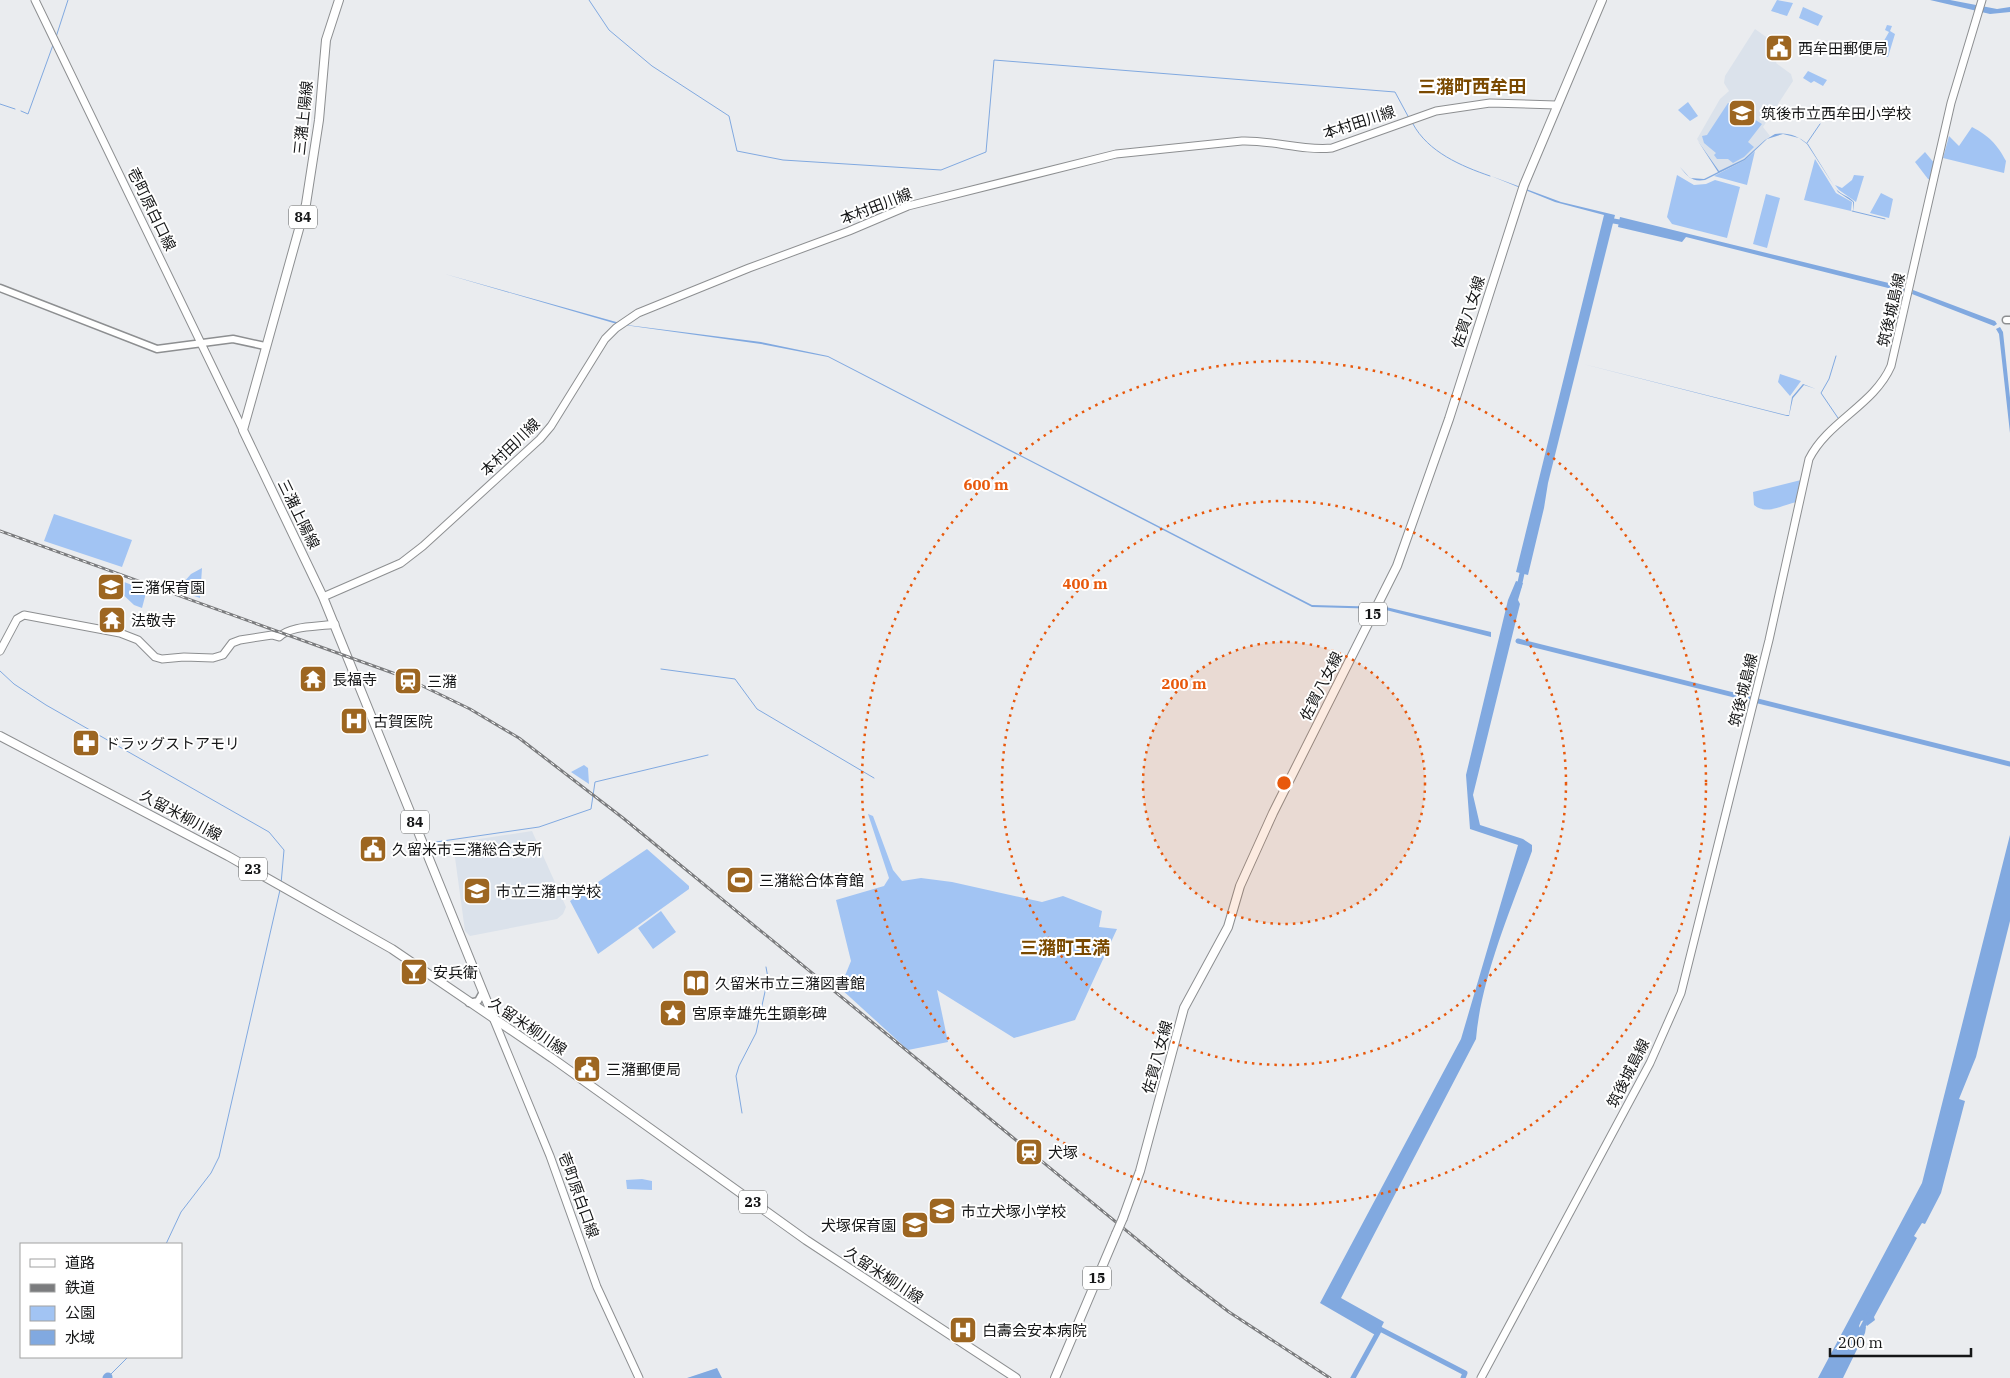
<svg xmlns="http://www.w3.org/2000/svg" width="2010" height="1378" viewBox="0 0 2010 1378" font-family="'IBM Plex Serif','Noto Sans JP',serif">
  <rect width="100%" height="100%" fill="#eaecef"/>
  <!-- built -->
  <path fill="#dbe2eb" d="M 1755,29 L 1769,39 L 1777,41 L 1774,50 L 1780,54 L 1776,63 L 1791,74 L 1793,81 L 1763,127 L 1770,136 L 1744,159 L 1719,171 L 1697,139 L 1720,99 L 1729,91 L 1724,83 L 1725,76 Z
    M 532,831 L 566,907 L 563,914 L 557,919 L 470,936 L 465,931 L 453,843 Z"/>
  <!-- green -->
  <path fill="#a2c4f3" d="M 1777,0 L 1793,3 L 1787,16 L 1771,11 Z
    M 1803,7 L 1823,16 L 1818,26 L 1799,18 Z
    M 1887,25 L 1892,26 L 1890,31 L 1895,34 L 1888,57 L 1877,53 L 1889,32 L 1885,30 Z
    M 1808,71 L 1827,80 L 1823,86 L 1814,81 L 1811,83 L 1803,78 Z
    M 1688,102 L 1698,116 L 1690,121 L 1678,110 Z
    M 1728,103 L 1762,124 L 1748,142 L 1754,147 L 1744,157 L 1733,163 L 1728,159 L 1717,159 L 1714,155 L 1716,153 L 1704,143 L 1702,136 L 1707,135 Z
    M 1972,127 C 1989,136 1997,144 2006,161 L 2004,173 L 1943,158 L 1949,136 L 1959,146 Z
    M 1755,151 L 1747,185 L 1714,176 L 1745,160 Z
    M 1925,152 L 1935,164 L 1932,180 L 1928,179 L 1915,162 Z
    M 1815,159 L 1836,193 L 1852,202 L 1851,211 L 1804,200 Z
    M 1677,175 L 1694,185 L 1706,184 L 1715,180 L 1740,187 L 1727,238 L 1672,224 L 1667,217 Z
    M 1854,175 L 1864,176 L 1856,202 L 1839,190 L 1835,185 L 1842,188 L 1852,180 Z
    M 1881,193 L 1893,199 L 1889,218 L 1870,213 Z
    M 1766,194 L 1780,198 L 1767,248 L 1753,244 Z
    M 1780,374 L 1801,381 L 1790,396 L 1778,382 Z
    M 1801,480 L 1797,502 C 1784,504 1767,516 1754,505 L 1753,492 Z
    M 54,514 L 132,540 L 122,567 L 44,541 Z
    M 202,568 L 200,598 L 177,590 L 191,574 Z
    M 119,580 L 137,587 L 146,593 L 142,608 L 134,605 L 117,589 Z
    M 584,765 L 588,768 L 589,784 L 571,772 Z
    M 868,814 L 873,816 L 893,870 L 902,881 L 921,878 L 952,882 L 1042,902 L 1063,896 L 1102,911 L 1099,927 L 1117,929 L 1075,1020 L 1014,1038 L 937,990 L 948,1042 L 908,1050 L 840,988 L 851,961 L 836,900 L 884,886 L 889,878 Z
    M 647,849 L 689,886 L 689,889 L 598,954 L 570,901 Z
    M 661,911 L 676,932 L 653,949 L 638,928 Z
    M 642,1179 L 652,1181 L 652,1190 L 627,1189 L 626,1180 Z"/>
  <!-- water -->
  <path fill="#81a9e0" d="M 1930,0 L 1950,0 L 1997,9 L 2010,7 L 2010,12 L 1990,14 Z
    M 1775,134 C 1788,132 1798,136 1808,144 L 1836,189 C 1841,195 1849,196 1854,202 L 1853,212 L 1853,202 L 1838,192 L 1807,144 L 1799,138 L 1783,134 L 1767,139 L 1745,160 L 1705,180 C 1692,182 1688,177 1680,167 L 1690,178 L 1704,179 L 1718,172 L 1698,141 L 1719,171 L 1744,159 L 1765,140 Z
    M 1491,176 L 1561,202 L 1615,215 L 1548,483 L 1544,508 L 1528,575 L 1516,572 L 1604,215 L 1555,202 Z
    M 1620,217 L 1905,287 L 1904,292 L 1686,237 L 1682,242 L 1618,227 Z
    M 445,274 L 627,325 L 761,342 L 828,356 L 1312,605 L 1386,607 L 1491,632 L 1491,637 L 1382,609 L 1312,607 L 828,357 L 761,344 L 617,324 Z
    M 1913,290 L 1995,321 L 1997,324 L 1994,326 L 1912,294 Z
    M 2000,327 L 2003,332 L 2010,398 L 2010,433 L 1999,334 L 1996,329 Z
    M 1583,364 L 1786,415 L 1789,415 L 1792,397 L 1803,384 L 1816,389 L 1804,385 L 1793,398 L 1789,416 L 1787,416 Z
    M 1516,581 L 1523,583 L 1518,600 L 1520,604 L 1473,795 L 1480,825 L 1523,839 L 1532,845 L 1532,851 C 1511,909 1481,978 1476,1039 L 1341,1298 L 1384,1322 L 1377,1336 L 1320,1303 L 1461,1039 L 1518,845 L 1470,829 L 1466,775 L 1508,600 Z
    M 2010,835 L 2010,921 L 1976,1057 L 1959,1099 L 1965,1101 L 1941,1193 L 1925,1224 L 1922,1223 L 1914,1236 L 1917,1238 L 1874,1317 L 1875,1320 L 1867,1326 L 1865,1320 L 1861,1321 L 1859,1326 L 1860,1328 L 1866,1327 L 1865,1333 L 1843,1378 L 1818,1378 L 1922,1183 Z
    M 717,1368 L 722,1378 L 687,1378 Z"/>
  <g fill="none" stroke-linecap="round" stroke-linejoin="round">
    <!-- stream -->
    <path stroke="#81a9e0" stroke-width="1" d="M 589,0 L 609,30 L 652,66 L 729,116 L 737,151 L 783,160 L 941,170 L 986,152 L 994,60 L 1395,92 L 1409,118
      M 56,37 L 68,0
      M 0,104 L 15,109
      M 21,111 L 28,114 L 53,45
      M 1413,124 C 1428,152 1461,166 1490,176
      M 1807,143 L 1820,124
      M 1852,211 L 1885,219
      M 1836,356 L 1829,379 L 1821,393 L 1838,418
      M 661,669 L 735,679 L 757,709 L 874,778
      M 0,671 L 14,684 L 46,705 L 269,832 L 284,850 L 281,884
      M 429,843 L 539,827 L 591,809 L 595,782 L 708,755
      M 742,1113 L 736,1076 L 739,1066 L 756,1033 L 768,978 L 766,967
      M 166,1244 L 181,1212 L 211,1173 L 219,1157 L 280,890
      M 108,1377 L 128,1357"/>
    <!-- canal -->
    <path stroke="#81a9e0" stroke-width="5" d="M 1608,220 L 1625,223
      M 1519,587 L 1523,569
      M 1518,641 L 2010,764
      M 1380,1329 L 1465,1373 L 1463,1378
      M 1859,1334 L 1869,1315
      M 1353,1378 L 1380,1329"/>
    <!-- river -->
    <path stroke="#81a9e0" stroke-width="9" d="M 107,1378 L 108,1377"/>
    <!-- tertiary casing -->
    <g stroke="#8d8f91" stroke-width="9">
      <path id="tertiary" d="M 0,288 L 157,349 L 233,339 L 265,346
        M 2006,320 L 2010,320
        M 469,1003 L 478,1001 L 483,992"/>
    </g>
    <!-- secondary casing -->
    <g stroke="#8d8f91" stroke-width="9">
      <path id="secondary" d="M 35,0 L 243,430
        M 323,597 L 401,563 L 423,546 L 540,439 L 551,426 L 605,339 L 616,328 L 638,313 L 749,268 L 849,231 L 908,206 L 1116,154 L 1242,141 C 1273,140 1301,151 1332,148 L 1436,111 L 1490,103 L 1556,105
        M 0,651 L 17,619 L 24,615 L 120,633 L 138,640 L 155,657 L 162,659 L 184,657 L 213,658 L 223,655 L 232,643 L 240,640 L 272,635 L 279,637 C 291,625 319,627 335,624
        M 494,1020 L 550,1156 L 597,1287 L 639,1378
        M 1481,1378 L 1650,1063 L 1681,993 L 1769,640 L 1809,459 C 1828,421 1874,405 1891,366 L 1951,103 L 1982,0"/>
    </g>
    <!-- primary casing -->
    <g stroke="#8d8f91" stroke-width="10">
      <path id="primary" d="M 339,0 L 326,40 L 319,120 L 306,204 L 243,430 L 323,597 L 494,1019
        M 0,736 L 228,856 L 392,949 L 552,1058 L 806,1240 L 1016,1378
        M 1123,1218 L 1140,1171 L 1184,1008 L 1228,927 L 1240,886 L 1273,813 L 1397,566 L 1449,419 L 1524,185 L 1602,0
        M 1055,1378 L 1116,1234"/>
    </g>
    <!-- tertiary -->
    <use href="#tertiary" stroke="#fff" stroke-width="6"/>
    <!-- secondary -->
    <use href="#secondary" stroke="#fff" stroke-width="7"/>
    <!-- primary -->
    <use href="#primary" stroke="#fff" stroke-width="8"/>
    <!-- rail casing -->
    <g stroke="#7b7c7e" stroke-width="3">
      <path id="rail" d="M 0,531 L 404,677 L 470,709 L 519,738 L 623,818 L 1183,1277 L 1229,1312 L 1330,1378"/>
    </g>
    <!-- rail -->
    <use href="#rail" stroke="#fff" stroke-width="1" stroke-dasharray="4" stroke-linecap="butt"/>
    <!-- primary-bridge casing -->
    <g stroke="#8d8f91" stroke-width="10" stroke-linecap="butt">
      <path id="primary-bridge" d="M 1116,1234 L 1123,1218"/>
    </g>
    <!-- primary-bridge -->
    <use href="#primary-bridge" stroke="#fff" stroke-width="8"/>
  </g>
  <!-- distance rings -->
  <circle cx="1284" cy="783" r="141" fill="#e8590c" fill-opacity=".12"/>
  <g fill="none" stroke="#e8590c" stroke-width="2.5" stroke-dasharray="2.5 5">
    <circle cx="1284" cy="783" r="141"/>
    <circle cx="1284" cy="783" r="282"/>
    <circle cx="1284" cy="783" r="422"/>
  </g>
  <!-- icons -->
  <defs>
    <g id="civic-square" transform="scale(1.4375)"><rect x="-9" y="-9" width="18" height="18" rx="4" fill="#9d6621" stroke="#fff"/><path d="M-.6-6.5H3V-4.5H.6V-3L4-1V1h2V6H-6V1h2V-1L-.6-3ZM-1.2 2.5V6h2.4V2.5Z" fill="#fff"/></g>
    <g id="school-square" transform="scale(1.4375)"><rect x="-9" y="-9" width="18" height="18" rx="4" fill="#9d6621" stroke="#fff"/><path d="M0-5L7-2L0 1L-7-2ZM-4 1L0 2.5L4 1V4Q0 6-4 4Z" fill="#fff"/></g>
    <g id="temple-square" transform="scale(1.4375)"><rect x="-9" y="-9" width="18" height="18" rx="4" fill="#9d6621" stroke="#fff"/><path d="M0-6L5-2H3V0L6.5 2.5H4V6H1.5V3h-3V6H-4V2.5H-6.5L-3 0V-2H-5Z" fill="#fff"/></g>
    <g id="station-square" transform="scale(1.4375)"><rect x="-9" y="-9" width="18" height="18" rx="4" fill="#9d6621" stroke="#fff"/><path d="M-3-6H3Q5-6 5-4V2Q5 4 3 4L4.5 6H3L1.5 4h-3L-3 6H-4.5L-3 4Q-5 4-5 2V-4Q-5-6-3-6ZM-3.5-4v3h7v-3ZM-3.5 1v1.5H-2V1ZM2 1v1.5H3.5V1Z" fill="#fff"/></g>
    <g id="hospital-square" transform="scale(1.4375)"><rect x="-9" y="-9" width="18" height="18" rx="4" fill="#9d6621" stroke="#fff"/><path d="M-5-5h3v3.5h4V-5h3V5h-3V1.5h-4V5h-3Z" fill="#fff"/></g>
    <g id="pharmacy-square" transform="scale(1.4375)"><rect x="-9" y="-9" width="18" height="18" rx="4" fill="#9d6621" stroke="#fff"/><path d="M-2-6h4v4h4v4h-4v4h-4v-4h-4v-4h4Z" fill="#fff"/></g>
    <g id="stadium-square" transform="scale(1.4375)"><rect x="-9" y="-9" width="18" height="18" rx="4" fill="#9d6621" stroke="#fff"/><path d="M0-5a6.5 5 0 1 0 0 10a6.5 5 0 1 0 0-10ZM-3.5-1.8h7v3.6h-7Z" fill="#fff"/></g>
    <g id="bar-square" transform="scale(1.4375)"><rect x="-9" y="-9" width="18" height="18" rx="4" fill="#9d6621" stroke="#fff"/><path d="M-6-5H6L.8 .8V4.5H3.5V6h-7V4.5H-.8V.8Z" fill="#fff"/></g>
    <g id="library-square" transform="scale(1.4375)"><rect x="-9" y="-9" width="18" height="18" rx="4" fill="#9d6621" stroke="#fff"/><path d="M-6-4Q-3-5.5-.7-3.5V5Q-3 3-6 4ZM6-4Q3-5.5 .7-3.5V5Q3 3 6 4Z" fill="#fff"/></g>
    <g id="sight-square" transform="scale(1.4375)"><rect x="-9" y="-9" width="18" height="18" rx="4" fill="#9d6621" stroke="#fff"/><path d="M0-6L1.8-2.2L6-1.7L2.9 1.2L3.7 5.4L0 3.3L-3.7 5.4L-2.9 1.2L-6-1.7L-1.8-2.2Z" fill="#fff"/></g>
  </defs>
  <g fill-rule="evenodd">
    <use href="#civic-square" x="1779" y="48"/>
    <use href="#school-square" x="1742" y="113"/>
    <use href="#school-square" x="111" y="587"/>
    <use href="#temple-square" x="112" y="620"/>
    <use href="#temple-square" x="313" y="679"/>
    <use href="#station-square" x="408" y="681"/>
    <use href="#hospital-square" x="354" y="721"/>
    <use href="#pharmacy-square" x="86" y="743"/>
    <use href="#civic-square" x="373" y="849"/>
    <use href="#stadium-square" x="740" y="880"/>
    <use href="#school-square" x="477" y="891"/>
    <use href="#bar-square" x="414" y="972"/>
    <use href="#library-square" x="696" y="983"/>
    <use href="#sight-square" x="673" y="1013"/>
    <use href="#civic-square" x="587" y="1069"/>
    <use href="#station-square" x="1029" y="1152"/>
    <use href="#school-square" x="942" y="1211"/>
    <use href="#school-square" x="915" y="1225"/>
    <use href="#hospital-square" x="963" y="1330"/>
  </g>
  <g text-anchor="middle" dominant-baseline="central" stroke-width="4" stroke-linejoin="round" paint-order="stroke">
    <!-- shield labels -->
    <g fill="#fff" stroke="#5b5c5d" stroke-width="1">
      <rect x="289" y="205.5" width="28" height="23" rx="4"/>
      <rect x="1359" y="602.5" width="28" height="23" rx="4"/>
      <rect x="401" y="810.5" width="28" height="23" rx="4"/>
      <rect x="239" y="857.5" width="28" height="23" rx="4"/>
      <rect x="739" y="1190.5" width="28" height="23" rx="4"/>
      <rect x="1083" y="1266.5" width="28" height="23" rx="4"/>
    </g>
    <g font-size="14" font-weight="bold" fill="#151617">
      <text x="303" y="217">84</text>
      <text x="1373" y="614">15</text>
      <text x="415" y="822">84</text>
      <text x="253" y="869">23</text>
      <text x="753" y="1202">23</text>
      <text x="1097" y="1278">15</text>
    </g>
    <!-- poi labels -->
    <g font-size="15" fill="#151617" stroke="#fff" text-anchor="start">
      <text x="1798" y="48">西牟田郵便局</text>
      <text x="1761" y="113">筑後市立西牟田小学校</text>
      <text x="130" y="587">三潴保育園</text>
      <text x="131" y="620">法敬寺</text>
      <text x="332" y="679">長福寺</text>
      <text x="427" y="681">三潴</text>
      <text x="373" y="721">古賀医院</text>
      <text x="105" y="743">ドラッグストアモリ</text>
      <text x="392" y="849">久留米市三潴総合支所</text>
      <text x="759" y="880">三潴総合体育館</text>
      <text x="496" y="891">市立三潴中学校</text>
      <text x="433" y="972">安兵衛</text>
      <text x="715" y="983">久留米市立三潴図書館</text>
      <text x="692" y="1013">宮原幸雄先生顕彰碑</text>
      <text x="606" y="1069">三潴郵便局</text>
      <text x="1048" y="1152">犬塚</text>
      <text x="961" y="1211">市立犬塚小学校</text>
      <text x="896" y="1225" text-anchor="end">犬塚保育園</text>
      <text x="982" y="1330">白壽会安本病院</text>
    </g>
    <!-- street labels -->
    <g font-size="15" fill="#151617" stroke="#fff">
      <text transform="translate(303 118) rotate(-84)">三潴上陽線</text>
      <text transform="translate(1359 122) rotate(-18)">本村田川線</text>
      <text transform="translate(876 206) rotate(-21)">本村田川線</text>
      <text transform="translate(152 209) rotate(64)">壱町原白口線</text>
      <text transform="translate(1891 310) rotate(-77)">筑後城島線</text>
      <text transform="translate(1468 312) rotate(-72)">佐賀八女線</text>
      <text transform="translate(510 447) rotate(-44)">本村田川線</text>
      <text transform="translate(299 514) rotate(64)">三潴上陽線</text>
      <text transform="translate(1321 686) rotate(-63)">佐賀八女線</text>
      <text transform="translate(1743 690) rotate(-76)">筑後城島線</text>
      <text transform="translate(181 815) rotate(28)">久留米柳川線</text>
      <text transform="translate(528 1026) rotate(34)">久留米柳川線</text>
      <text transform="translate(1157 1057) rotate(-75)">佐賀八女線</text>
      <text transform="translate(1628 1073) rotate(-63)">筑後城島線</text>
      <text transform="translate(579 1195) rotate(70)">壱町原白口線</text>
      <text transform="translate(884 1275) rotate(33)">久留米柳川線</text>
    </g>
    <!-- quarter labels -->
    <g font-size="18" font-weight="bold" fill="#7a4900" stroke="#fff">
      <text x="1472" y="86">三潴町西牟田</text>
      <text x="1065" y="947">三潴町玉満</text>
    </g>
  </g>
  <circle cx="1284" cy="783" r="8" fill="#e8590c" stroke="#fff" stroke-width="2.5"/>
  <g font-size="15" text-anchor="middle" font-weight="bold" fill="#e8590c" stroke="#fff" stroke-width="4" stroke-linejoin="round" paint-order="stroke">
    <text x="986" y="490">600 m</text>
    <text x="1085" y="589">400 m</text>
    <text x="1184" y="689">200 m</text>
  </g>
  <!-- legend -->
  <rect x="20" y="1243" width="162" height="115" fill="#ffffff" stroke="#a1a2a2"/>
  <rect x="30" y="1259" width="25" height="8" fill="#ffffff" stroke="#a1a2a2"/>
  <text x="65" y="1268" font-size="15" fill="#151617">道路</text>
  <rect x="30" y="1284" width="25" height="8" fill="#7b7c7e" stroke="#a1a2a2"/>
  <text x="65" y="1293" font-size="15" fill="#151617">鉄道</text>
  <rect x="30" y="1306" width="25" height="15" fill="#a2c4f3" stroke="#a1a2a2"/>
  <text x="65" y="1318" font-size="15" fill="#151617">公園</text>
  <rect x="30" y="1330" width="25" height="15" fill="#81a9e0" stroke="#a1a2a2"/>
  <text x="65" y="1343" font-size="15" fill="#151617">水域</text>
  <!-- scale -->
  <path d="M1830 1348v8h141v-8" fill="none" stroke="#151617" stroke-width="2.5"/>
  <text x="1838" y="1348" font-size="15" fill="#151617" stroke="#ffffff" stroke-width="4" paint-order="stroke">200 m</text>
</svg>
